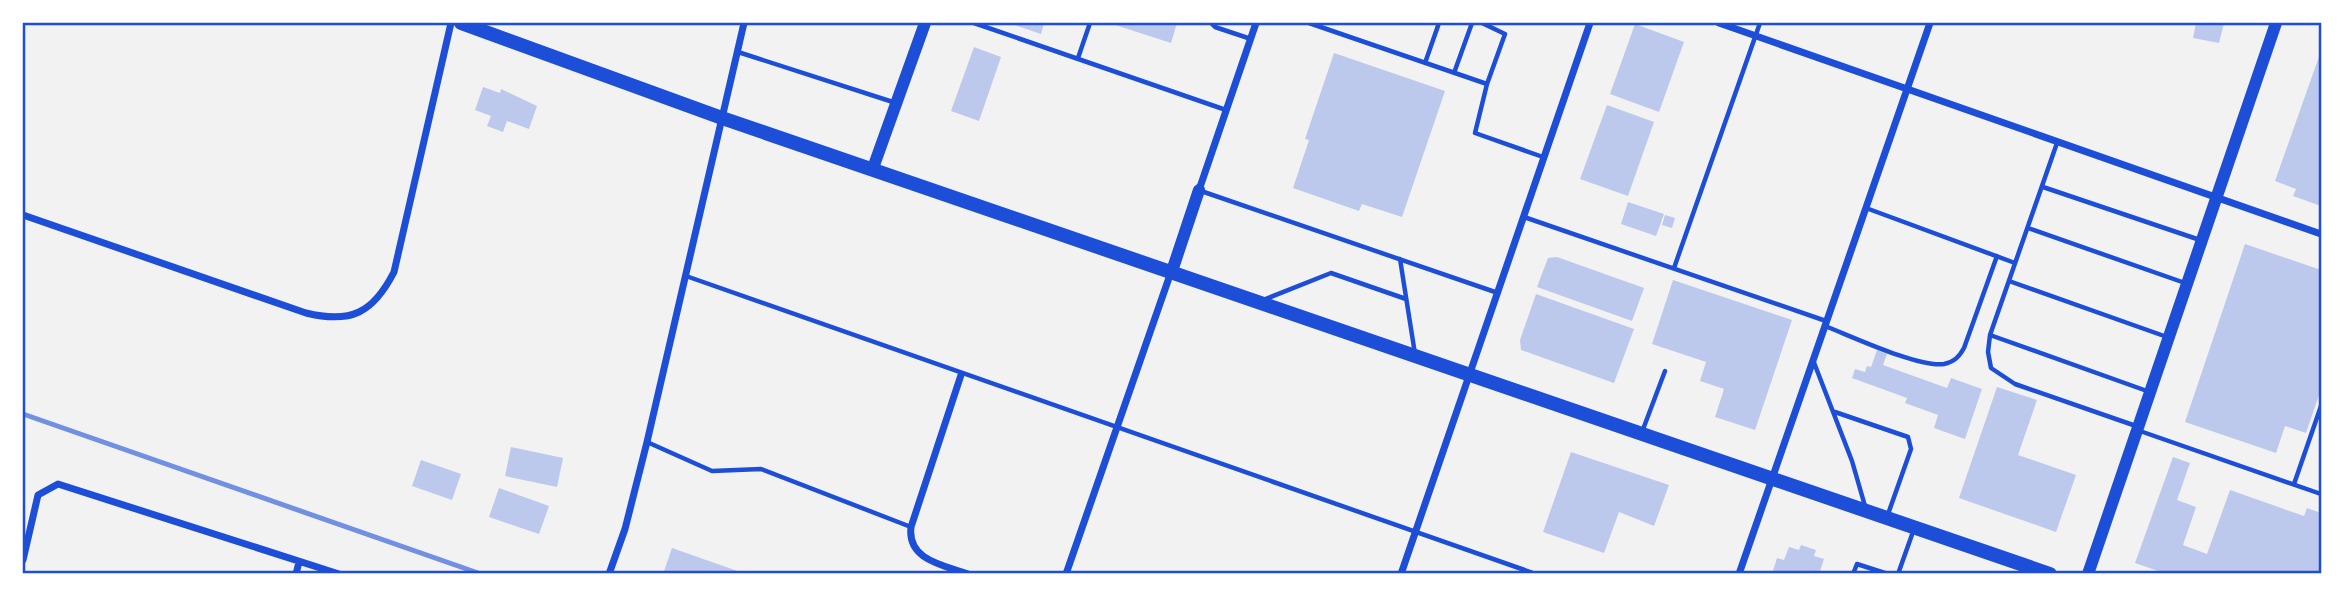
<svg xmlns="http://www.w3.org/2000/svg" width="2344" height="597" viewBox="0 0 2344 597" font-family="'IBM Plex Sans',sans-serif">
  <rect width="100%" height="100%" fill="#f2f2f2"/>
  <!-- building -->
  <path fill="#bdc9ec" d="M 1009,23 L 1044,23 L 1041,34 Z
    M 1109,23 L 1177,23 L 1171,43 Z
    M 2196,23 L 2224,23 L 2219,43 L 2193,38 Z
    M 1635,24 L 1684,42 L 1659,112 L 1610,94 Z
    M 974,47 L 1001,57 L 979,121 L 951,111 Z
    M 2321,51 L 2321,206 L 2293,196 L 2296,189 L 2275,181 Z
    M 1334,53 L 1445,91 L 1402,217 L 1362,204 L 1359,211 L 1293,188 L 1309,140 L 1305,139 Z
    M 483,87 L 500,93 L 501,89 L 537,106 L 529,129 L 507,121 L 503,132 L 487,126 L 491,116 L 475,110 Z
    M 1607,105 L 1654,122 L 1628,196 L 1580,179 Z
    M 1628,202 L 1664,214 L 1656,236 L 1621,224 Z
    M 1665,215 L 1675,218 L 1672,228 L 1662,225 Z
    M 2245,244 L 2321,270 L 2321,389 L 2306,433 L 2285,426 L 2276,453 L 2185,422 Z
    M 1557,257 L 1644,288 L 1632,321 L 1537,287 L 1548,258 Z
    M 1673,280 L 1792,320 L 1755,430 L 1715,417 L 1724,389 L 1700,381 L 1706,362 L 1652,344 Z
    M 1536,294 L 1634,329 L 1614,383 L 1521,350 L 1520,340 Z
    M 1877,350 L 1887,354 L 1883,365 L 1947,388 L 1951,378 L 1982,389 L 1965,439 L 1934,428 L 1938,415 L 1905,403 L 1907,398 L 1852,378 L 1855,369 L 1865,372 L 1867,366 L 1871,367 Z
    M 1997,387 L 2037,400 L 2018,455 L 2076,475 L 2056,532 L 1959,498 Z
    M 511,447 L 563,458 L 557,487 L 505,476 Z
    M 1571,452 L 1669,485 L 1654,526 L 1619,512 L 1604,553 L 1543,532 Z
    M 2173,457 L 2190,463 L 2177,500 L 2196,507 L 2183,545 L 2207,554 L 2230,490 L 2304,516 L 2307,508 L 2321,513 L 2321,574 L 2167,574 L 2135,563 Z
    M 421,460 L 461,474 L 452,500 L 412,486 Z
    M 499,488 L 549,506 L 539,534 L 489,517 Z
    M 1801,545 L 1816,550 L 1814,556 L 1824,559 L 1819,574 L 1772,574 L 1777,558 L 1784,560 L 1789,547 L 1799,550 Z
    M 672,548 L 746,574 L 663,574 Z"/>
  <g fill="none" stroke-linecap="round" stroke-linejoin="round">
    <!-- service -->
    <path stroke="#1d4ed8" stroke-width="4.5" d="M 974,23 L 1226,110
      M 1211,23 L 1215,27 L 1251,39
      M 1309,23 L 1487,84 L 1475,133 L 1543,157
      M 1482,23 L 1505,34 L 1487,84
      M 738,52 L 896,103
      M 1078,58 L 1090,23
      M 1425,63 L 1439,23
      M 1454,73 L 1472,23
      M 2057,143 L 1990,335 L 1988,352 L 1991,368 L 2015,384 L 2136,426
      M 2043,187 L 2200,240
      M 1201,191 L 1498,293
      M 1866,208 L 2015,263
      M 1524,217 L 1826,321
      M 2028,228 L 2185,283
      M 1400,259 L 1415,354
      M 1674,268 L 1760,23
      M 686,276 L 1536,574
      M 2009,281 L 2167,337
      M 1263,300 L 1331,273 L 1406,299
      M 1825,326 C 1851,336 1919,368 1944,364 C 1954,362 1959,357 1964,348 L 1997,256
      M 1990,335 L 2147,391
      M 1813,360 L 1852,461 L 1865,506
      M 1835,412 L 1908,437 L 1911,449 L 1887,517
      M 2140,431 L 2321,494
      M 1642,432 L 1665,371
      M 647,442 L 712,471 L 761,469 L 911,527
      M 2294,484 L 2321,406
      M 1853,574 L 1857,564 L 1888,574
      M 1898,574 L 1914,529"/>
    <!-- minor -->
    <path stroke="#1d4ed8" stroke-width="7" d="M 1719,23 L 2321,234
      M 1199,190 L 1256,23
      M 23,215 L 306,313 C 351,324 373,313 394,272 L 451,23
      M 961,375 L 911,527 C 907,560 943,565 968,574
      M 23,560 L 38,495 L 58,484 L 339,574
      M 296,574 L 299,562
      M 609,574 L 625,529 L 647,442 L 744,23
      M 1066,574 L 1171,272
      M 1401,574 L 1590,23
      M 1739,574 L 1930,23"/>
    <!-- tertiary -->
    <path stroke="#1d4ed8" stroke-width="12" d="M 873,168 L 925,23
      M 1172,271 L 1199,190
      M 2088,574 L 2276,23"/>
    <!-- secondary -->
    <path stroke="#1d4ed8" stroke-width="14" d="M 461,23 L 722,118 L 2050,574"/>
    <!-- rail -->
    <path stroke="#7290e2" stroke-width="5" d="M 23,414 L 481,574"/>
  </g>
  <!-- border -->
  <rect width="2344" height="597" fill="none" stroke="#ffffff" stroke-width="49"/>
  <rect x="24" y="24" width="2296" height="548" fill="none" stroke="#1d4ed8" stroke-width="2.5"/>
</svg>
